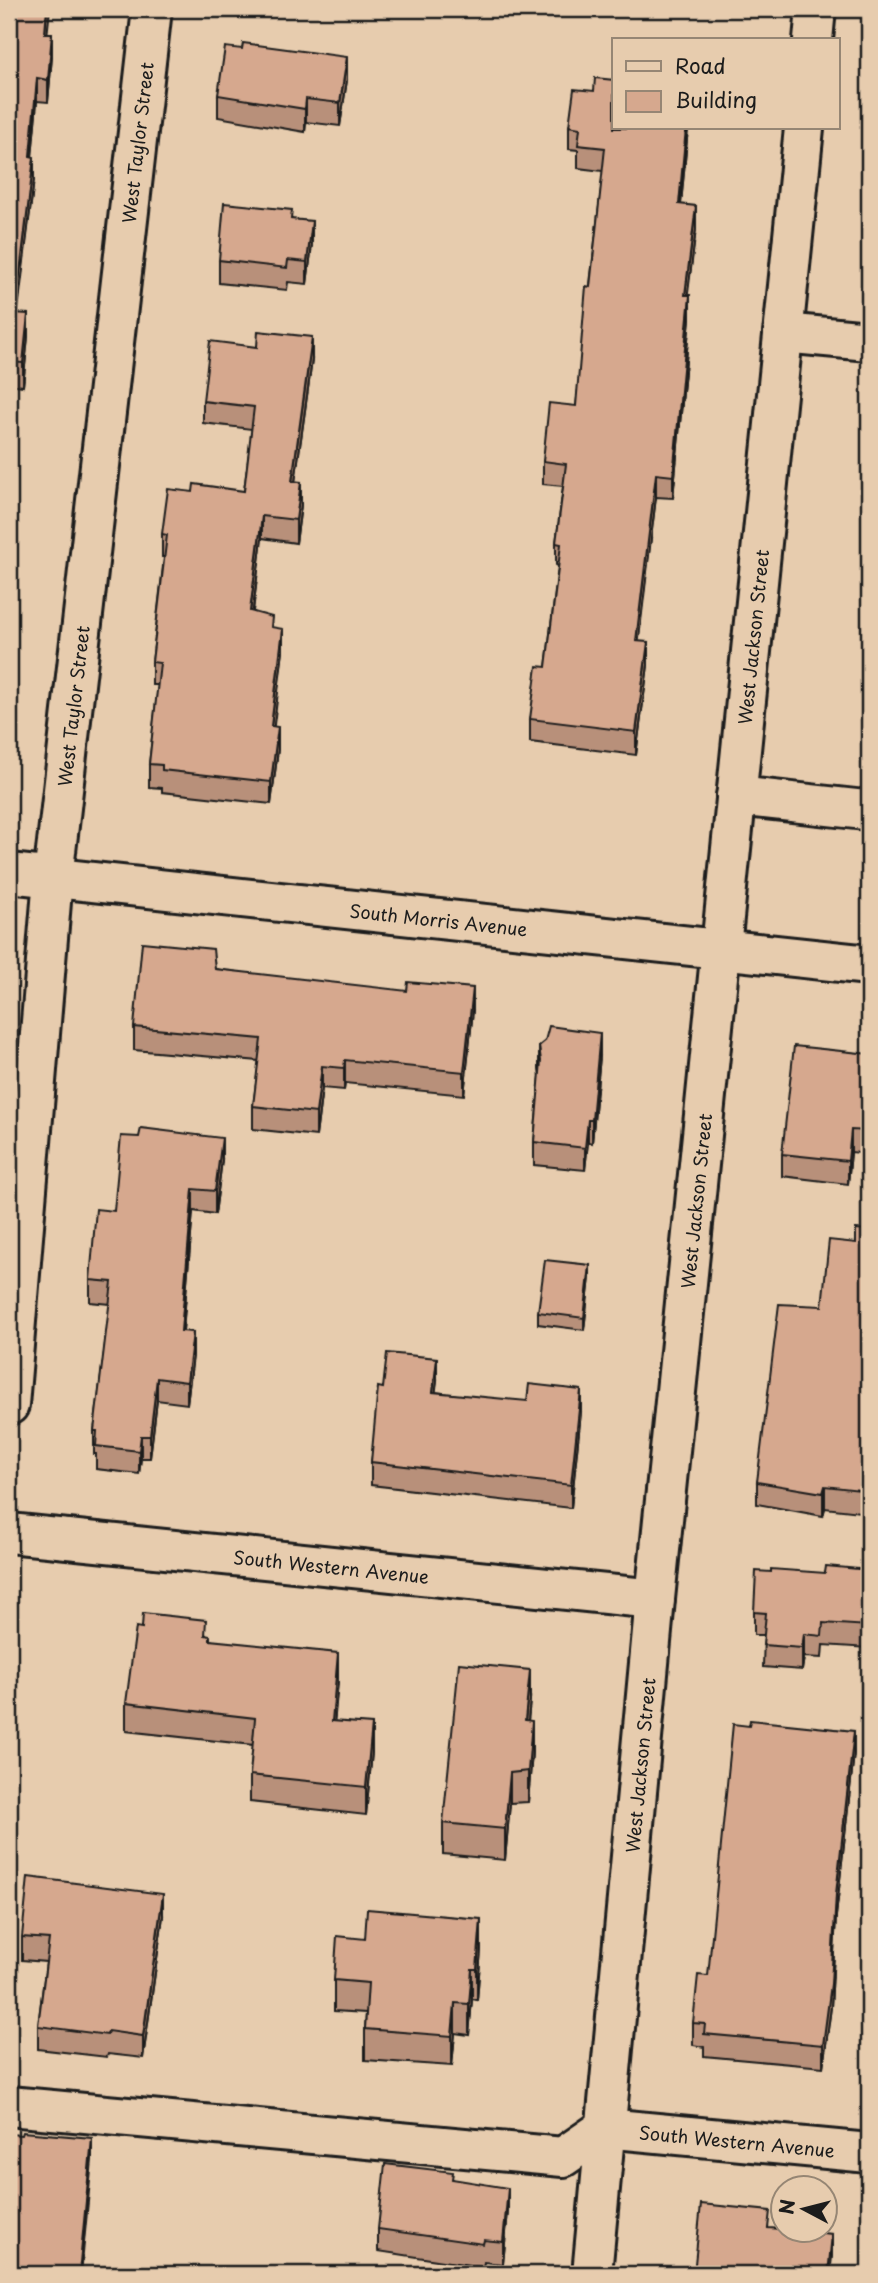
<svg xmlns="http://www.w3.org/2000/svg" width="878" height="2283" viewBox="0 0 878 2283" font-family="'Playpen Sans',sans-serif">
  <rect width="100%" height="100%" fill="#e7ccae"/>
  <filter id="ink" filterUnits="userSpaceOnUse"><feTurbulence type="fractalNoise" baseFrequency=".0143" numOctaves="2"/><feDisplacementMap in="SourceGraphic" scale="14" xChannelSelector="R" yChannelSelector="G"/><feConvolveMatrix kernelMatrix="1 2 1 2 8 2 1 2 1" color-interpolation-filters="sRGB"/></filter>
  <g filter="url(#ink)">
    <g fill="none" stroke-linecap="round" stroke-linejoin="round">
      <!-- minor casing -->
      <g stroke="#1c1c1c" stroke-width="44">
        <g id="minor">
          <path d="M 813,40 L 816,9"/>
          <path d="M 783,333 L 869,341"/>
          <path d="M 736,796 L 865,810 L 869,807"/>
          <path id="s1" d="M 9,1405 L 53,878 L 152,9"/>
          <path id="s2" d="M 9,1533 L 655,1599"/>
          <path id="s3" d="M 9,2106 L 563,2157 L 605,2128 L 869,2153"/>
          <path id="s4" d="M 592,2274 L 655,1599 L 804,128"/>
        </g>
      </g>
      <!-- major casing -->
      <g stroke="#1c1c1c" stroke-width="44">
        <g id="major">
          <path id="s5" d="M 9,873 L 869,965"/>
        </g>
      </g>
      <!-- minor -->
      <use href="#minor" stroke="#e7ccae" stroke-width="38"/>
      <!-- major -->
      <use href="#major" stroke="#e7ccae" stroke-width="38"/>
    </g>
    <!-- wall -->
    <path fill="#b8907a" stroke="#1c1c1c" stroke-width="2" d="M 9,9 L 47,33 L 52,56 L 48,102 L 37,101 L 32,157 L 34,179 L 17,313 L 28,336 L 23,386 L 9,384 Z
      M 595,9 L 621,9 L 621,12 Z
      M 242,49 L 347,80 L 340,126 L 306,122 L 305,132 L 218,117 L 218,95 Z
      M 569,126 L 688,128 L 681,204 L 696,229 L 687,295 L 690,318 L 673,498 L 656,497 L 638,641 L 648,665 L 636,755 L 530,742 L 530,719 L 546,667 L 558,566 L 556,565 L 556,543 L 563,486 L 543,484 L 543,461 L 576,406 L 603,171 L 578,168 L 578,150 L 569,149 Z
      M 292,219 L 312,244 L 307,284 L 288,282 L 287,290 L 219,283 L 219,260 Z
      M 312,360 L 295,481 L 301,505 L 296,543 L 262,538 L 253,611 L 272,627 L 283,651 L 273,726 L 278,749 L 271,804 L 162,792 L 162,788 L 149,787 L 149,764 L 158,685 L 152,685 L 152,662 L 164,557 L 162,557 L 162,534 L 193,492 L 244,491 L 252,429 L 203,423 L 203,401 Z
      M 215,969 L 473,1010 L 464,1095 L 345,1083 L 344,1090 L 322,1088 L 316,1136 L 253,1129 L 253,1106 L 259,1061 L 134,1050 L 134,1027 Z
      M 539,1046 L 600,1056 L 592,1143 L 588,1142 L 585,1170 L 534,1165 L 534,1142 L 540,1076 L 539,1069 Z
      M 869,1054 L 869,1154 L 851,1152 L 848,1184 L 782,1176 L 782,1154 Z
      M 222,1160 L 215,1214 L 193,1211 L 183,1331 L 193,1355 L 187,1404 L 157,1400 L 150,1458 L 141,1458 L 139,1474 L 96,1469 L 96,1454 L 94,1454 L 94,1431 L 110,1304 L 90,1302 L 90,1280 L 114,1211 Z
      M 869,1230 L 860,1512 L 825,1508 L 823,1516 L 757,1504 L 757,1482 L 822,1306 L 856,1243 Z
      M 590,1277 L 584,1330 L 538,1324 L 538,1312 Z
      M 437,1380 L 435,1392 L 581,1412 L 571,1508 L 371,1485 L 371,1462 L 383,1388 Z
      M 869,1570 L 869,1648 L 823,1645 L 822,1658 L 804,1657 L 802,1670 L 763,1667 L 764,1635 L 754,1635 L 754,1612 L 825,1573 Z
      M 206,1635 L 210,1640 L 338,1681 L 334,1721 L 372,1752 L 366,1815 L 250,1802 L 250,1775 L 253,1745 L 126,1731 L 126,1703 Z
      M 530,1700 L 528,1721 L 532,1752 L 528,1802 L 510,1803 L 505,1860 L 443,1854 L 443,1823 Z
      M 854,1753 L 836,1916 L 831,2007 L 823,2067 L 704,2056 L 704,2047 L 693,2045 L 693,2023 L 708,1976 Z
      M 163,1916 L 143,2058 L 108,2054 L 107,2057 L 38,2049 L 38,2026 L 46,1962 L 22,1960 L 22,1937 Z
      M 481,1949 L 477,2000 L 472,1999 L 469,2035 L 455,2033 L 452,2066 L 365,2060 L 365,2029 L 366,2013 L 334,2011 L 334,1980 Z
      M 453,2179 L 508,2211 L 503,2264 L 484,2262 L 483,2267 L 378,2251 L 378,2229 Z"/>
    <!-- shaded-wall -->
    <path fill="#967663" stroke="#1c1c1c" stroke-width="2" d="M 47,9 L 50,9 L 45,55 L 45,33 Z
      M 52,33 L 52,56 L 48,102 L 48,80 Z
      M 347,57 L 347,80 L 340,126 L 340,103 Z
      M 37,78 L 37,101 L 30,179 L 30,156 Z
      M 306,99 L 306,122 L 305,132 L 305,109 Z
      M 686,128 L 688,128 L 679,226 L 679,204 Z
      M 34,157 L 34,179 L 15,335 L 15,313 Z
      M 696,206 L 696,229 L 685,317 L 685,295 Z
      M 312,221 L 312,244 L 307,284 L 307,262 Z
      M 690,295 L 690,318 L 673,498 L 673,476 Z
      M 28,314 L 28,336 L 23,386 L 23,363 Z
      M 312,337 L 312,360 L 292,504 L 292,481 Z
      M 10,446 L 10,469 L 9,480 L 9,458 Z
      M 656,474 L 656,497 L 636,663 L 636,641 Z
      M 301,482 L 301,505 L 296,543 L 296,520 Z
      M 262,516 L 262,538 L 250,633 L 250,611 Z
      M 283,629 L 283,651 L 271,749 L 271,726 Z
      M 648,642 L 648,665 L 636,755 L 636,732 Z
      M 278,727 L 278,749 L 271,804 L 271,782 Z
      M 473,988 L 473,1010 L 464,1095 L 464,1072 Z
      M 600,1033 L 600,1056 L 592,1143 L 592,1120 Z
      M 345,1060 L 345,1083 L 344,1090 L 344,1068 Z
      M 322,1066 L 322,1088 L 316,1136 L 316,1113 Z
      M 588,1120 L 588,1142 L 585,1170 L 585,1148 Z
      M 851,1130 L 851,1152 L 848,1184 L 848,1161 Z
      M 222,1138 L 222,1160 L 215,1214 L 215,1191 Z
      M 193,1189 L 193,1211 L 181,1353 L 181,1331 Z
      M 590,1265 L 590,1277 L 584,1330 L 584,1318 Z
      M 193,1332 L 193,1355 L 187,1404 L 187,1382 Z
      M 437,1358 L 437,1380 L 433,1414 L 433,1392 Z
      M 157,1378 L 157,1400 L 150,1458 L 150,1436 Z
      M 581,1390 L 581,1412 L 571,1508 L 571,1485 Z
      M 869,1412 L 869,1434 L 860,1512 L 860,1490 Z
      M 141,1436 L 141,1458 L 139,1474 L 139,1451 Z
      M 825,1486 L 825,1508 L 823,1516 L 823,1493 Z
      M 804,1634 L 804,1657 L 802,1670 L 802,1648 Z
      M 338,1653 L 338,1681 L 332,1748 L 332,1721 Z
      M 530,1670 L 530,1700 L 525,1751 L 525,1720 Z
      M 532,1721 L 532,1752 L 528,1802 L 528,1771 Z
      M 372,1724 L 372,1752 L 366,1815 L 366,1787 Z
      M 854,1731 L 854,1753 L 836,1916 L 831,2007 L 823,2067 L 823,2045 L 836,1894 Z
      M 510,1773 L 510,1803 L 505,1860 L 505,1829 Z
      M 163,1894 L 163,1916 L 143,2058 L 143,2036 Z
      M 481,1919 L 481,1949 L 477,2000 L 477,1969 Z
      M 472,1969 L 472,1999 L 469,2035 L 469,2004 Z
      M 455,2003 L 455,2033 L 452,2066 L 452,2036 Z
      M 92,2138 L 92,2160 L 81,2274 L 79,2274 Z
      M 508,2188 L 508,2211 L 503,2264 L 503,2242 Z
      M 832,2234 L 832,2257 L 830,2274 L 828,2274 Z"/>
    <!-- building -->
    <path fill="#d6a88e" stroke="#1c1c1c" stroke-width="2" d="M 9,9 L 47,9 L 45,33 L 52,33 L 48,80 L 37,78 L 30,156 L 34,157 L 15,313 L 28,314 L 23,363 L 9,362 Z
      M 243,43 L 347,57 L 340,103 L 306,99 L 305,109 L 218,95 L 225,47 L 242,49 Z
      M 595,78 L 614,80 L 614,128 L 686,128 L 679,204 L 696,206 L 685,295 L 690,295 L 673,476 L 656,474 L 636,641 L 648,642 L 636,732 L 530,719 L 537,666 L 546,667 L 561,544 L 556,543 L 566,464 L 543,461 L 549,403 L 576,406 L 586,286 L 590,287 L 605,148 L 578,145 L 580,128 L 569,126 L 574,89 L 594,91 Z
      M 224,203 L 292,210 L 291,219 L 312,221 L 307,262 L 288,260 L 287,268 L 219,260 Z
      M 258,331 L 312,337 L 292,481 L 301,482 L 296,520 L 262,516 L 250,611 L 272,617 L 271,627 L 283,629 L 271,726 L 278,727 L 271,782 L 162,770 L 162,765 L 149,764 L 160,663 L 152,662 L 167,535 L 162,534 L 168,489 L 193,492 L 194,484 L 244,491 L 254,407 L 203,401 L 210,341 L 257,347 Z
      M 142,942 L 213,949 L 215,969 L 407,991 L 408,982 L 473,988 L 464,1072 L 345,1060 L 344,1068 L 322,1066 L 316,1113 L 253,1106 L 261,1039 L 134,1027 Z
      M 549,1026 L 600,1033 L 592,1120 L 588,1120 L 585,1148 L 534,1142 L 541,1061 L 539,1046 L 545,1041 Z
      M 794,1046 L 869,1054 L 869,1131 L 851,1130 L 848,1161 L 782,1154 Z
      M 141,1128 L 222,1138 L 215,1191 L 193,1189 L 181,1331 L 193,1332 L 187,1382 L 157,1378 L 150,1436 L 141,1436 L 139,1451 L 96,1446 L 97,1431 L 94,1431 L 112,1282 L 90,1280 L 96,1209 L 114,1211 L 121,1136 L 139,1137 Z
      M 856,1229 L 869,1230 L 869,1412 L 860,1490 L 825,1486 L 823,1493 L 757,1482 L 779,1304 L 822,1306 L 829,1240 L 856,1243 Z
      M 545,1260 L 590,1265 L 584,1318 L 538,1312 Z
      M 387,1353 L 437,1358 L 433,1392 L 527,1401 L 529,1384 L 581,1390 L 571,1485 L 371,1462 L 378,1387 L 383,1388 Z
      M 826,1566 L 869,1570 L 869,1626 L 823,1623 L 822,1636 L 804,1634 L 802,1648 L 763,1645 L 766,1613 L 754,1612 L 756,1571 L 771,1572 L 771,1569 L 825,1573 Z
      M 143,1613 L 206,1620 L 205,1635 L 210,1636 L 210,1640 L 338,1653 L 332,1721 L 372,1724 L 366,1787 L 250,1775 L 255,1718 L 126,1703 L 136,1627 L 142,1628 Z
      M 459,1663 L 530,1670 L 525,1720 L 532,1721 L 528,1771 L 510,1773 L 505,1829 L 443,1823 Z
      M 750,1720 L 854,1731 L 836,1894 L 831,1984 L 823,2045 L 704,2034 L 705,2024 L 693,2023 L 698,1975 L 708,1976 L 733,1724 L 749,1726 Z
      M 28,1877 L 163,1894 L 143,2036 L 108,2031 L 107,2035 L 38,2026 L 49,1939 L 22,1937 Z
      M 367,1909 L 481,1919 L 477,1969 L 472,1969 L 469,2004 L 455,2003 L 452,2036 L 365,2029 L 368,1983 L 334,1980 L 337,1936 L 365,1939 Z
      M 22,2132 L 92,2138 L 79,2274 L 9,2274 L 9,2141 L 10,2134 L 21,2135 Z
      M 385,2164 L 453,2172 L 452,2179 L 508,2188 L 503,2242 L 484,2240 L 483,2244 L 378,2229 Z
      M 701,2204 L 770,2211 L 768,2228 L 783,2229 L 783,2230 L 795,2230 L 832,2234 L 828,2274 L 694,2274 Z"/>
  </g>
  <g text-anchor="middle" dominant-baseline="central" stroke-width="7" stroke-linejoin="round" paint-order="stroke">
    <!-- street labels -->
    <g font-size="18" fill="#1c1c1c" stroke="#e7ccae">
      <text stroke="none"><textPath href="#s1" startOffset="1269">West Taylor Street</textPath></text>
      <text stroke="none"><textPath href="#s4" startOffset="1645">West Jackson Street</textPath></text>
      <text stroke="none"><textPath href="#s1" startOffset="702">West Taylor Street</textPath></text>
      <text stroke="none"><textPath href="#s5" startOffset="432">South Morris Avenue</textPath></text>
      <text stroke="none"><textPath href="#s4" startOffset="1078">West Jackson Street</textPath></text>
      <text stroke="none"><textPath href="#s2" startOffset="324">South Western Avenue</textPath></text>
      <text stroke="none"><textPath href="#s4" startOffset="511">West Jackson Street</textPath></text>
      <text stroke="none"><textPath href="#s3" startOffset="740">South Western Avenue</textPath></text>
    </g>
  </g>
  <!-- margin -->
  <rect width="878" height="2283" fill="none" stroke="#e7ccae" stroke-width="35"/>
  <rect x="18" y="18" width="843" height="2248" fill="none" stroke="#1c1c1c" stroke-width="2.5" filter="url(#ink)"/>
  <!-- legend -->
  <rect x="612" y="38" width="228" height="91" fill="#e7ccae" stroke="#968674" stroke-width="2"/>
  <rect x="626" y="61" width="35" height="10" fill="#e7ccae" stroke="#968674" stroke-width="2"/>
  <text x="675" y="74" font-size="21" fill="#1c1c1c">Road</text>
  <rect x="626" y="91" width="35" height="21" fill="#d6a88e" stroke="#968674" stroke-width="2"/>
  <text x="675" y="108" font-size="21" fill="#1c1c1c">Building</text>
  <!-- north arrow -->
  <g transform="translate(804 2209) rotate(277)"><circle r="33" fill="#e7ccae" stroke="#968674" stroke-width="2"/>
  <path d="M0-5L12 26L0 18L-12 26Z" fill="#1c1c1c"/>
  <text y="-10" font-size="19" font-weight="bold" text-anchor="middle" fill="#1c1c1c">N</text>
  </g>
</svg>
